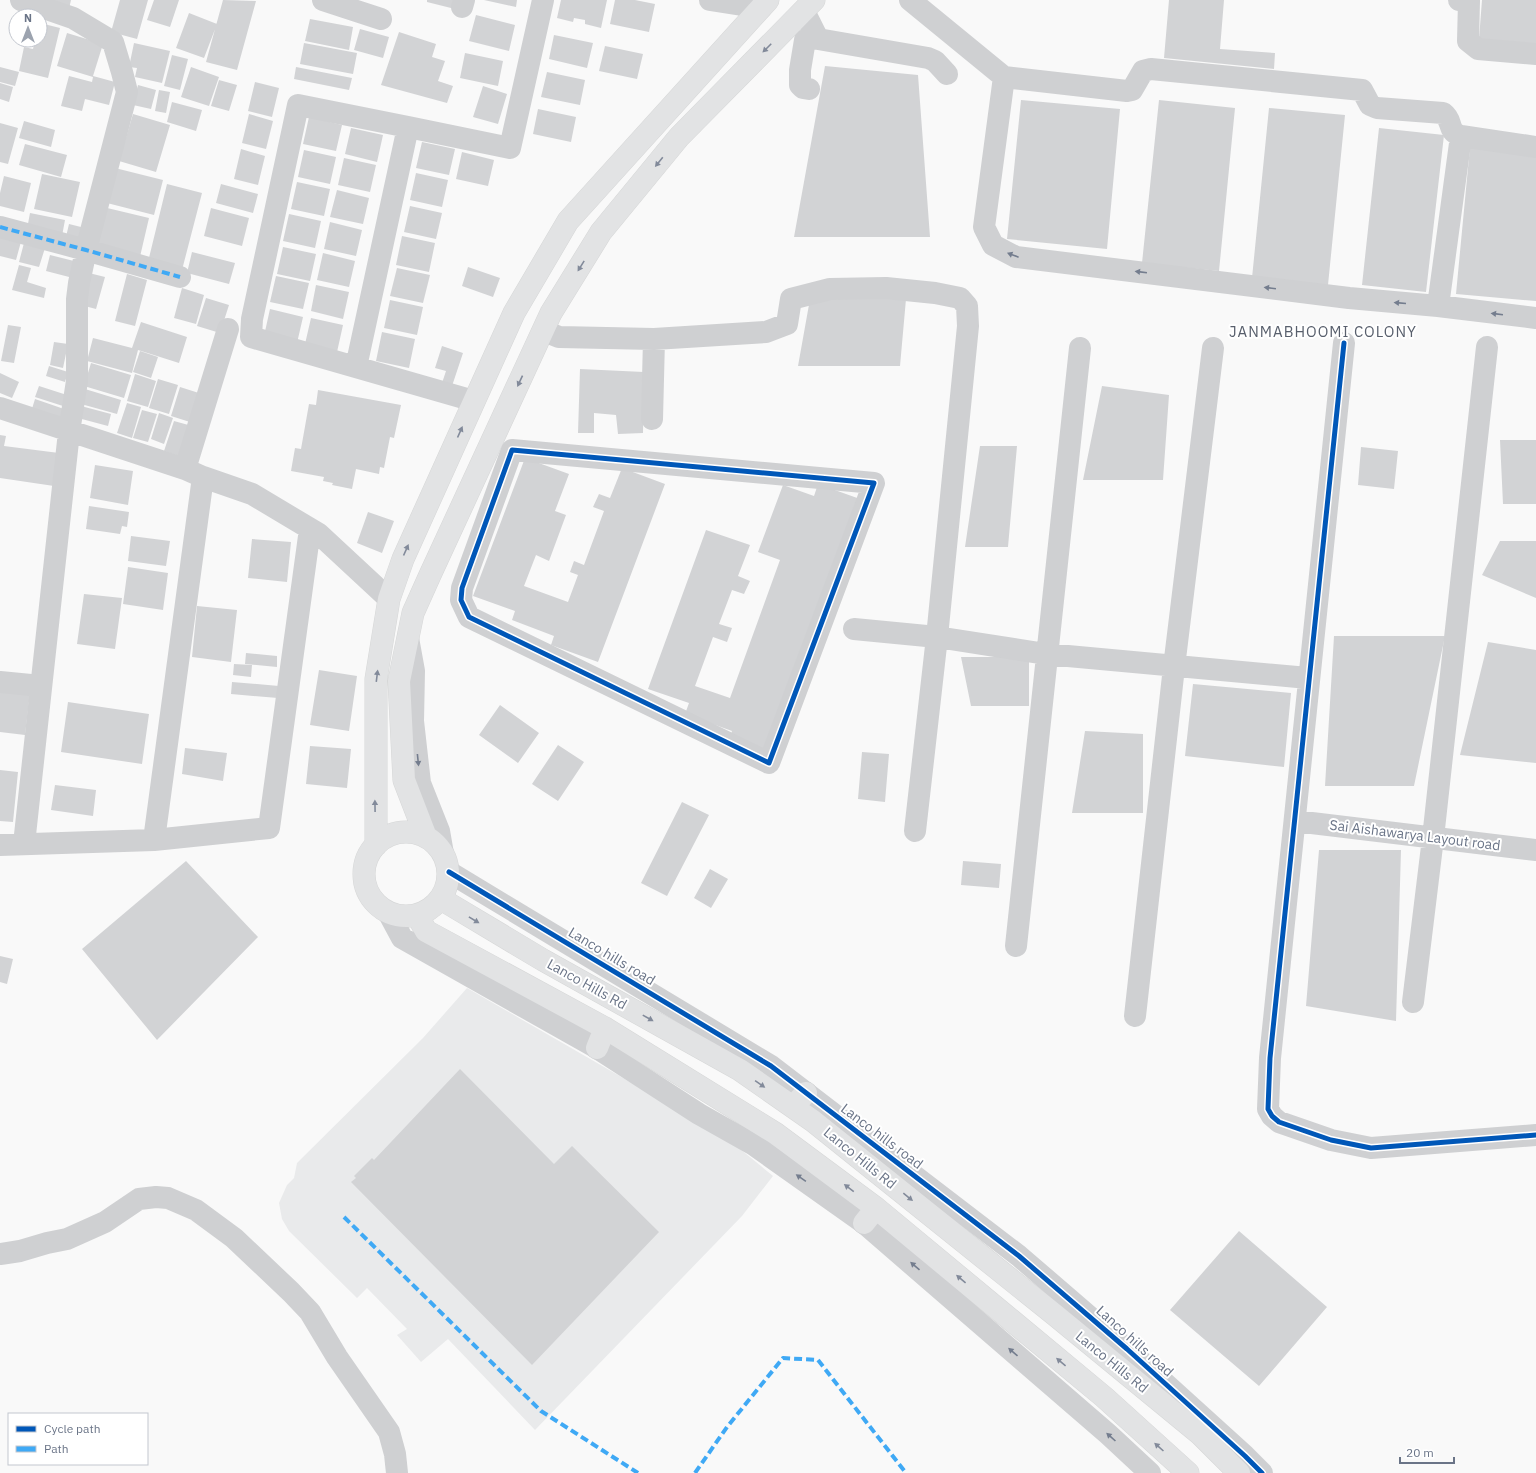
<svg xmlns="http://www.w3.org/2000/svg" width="1536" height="1473" viewBox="0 0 1536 1473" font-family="'IBM Plex Sans',sans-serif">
  <rect width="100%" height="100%" fill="#f9f9f9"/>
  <!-- built -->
  <path fill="#e9eaeb" d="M 467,988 L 618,1075 L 734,1144 L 773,1176 L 742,1216 L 535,1430 L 448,1339 L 421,1362 L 397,1335 L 407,1329 L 367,1288 L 357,1298 L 289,1231 L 282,1219 L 279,1203 L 287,1185 L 294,1178 L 297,1163 L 423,1038 Z"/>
  <!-- building -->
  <path fill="#d2d3d5" d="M 35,0 L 71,0 L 68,13 Z
    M 120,0 L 148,0 L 137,39 L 111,32 Z
    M 154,0 L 179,0 L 170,27 L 147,20 Z
    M 223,0 L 256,1 L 237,70 L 206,62 Z
    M 427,0 L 458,0 L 455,9 L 427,2 Z
    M 484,0 L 517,0 L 516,7 Z
    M 561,0 L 607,0 L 601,28 L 585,24 L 585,20 L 574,18 L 573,22 L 557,18 Z
    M 615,0 L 635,0 L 655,4 L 649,32 L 610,24 Z
    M 1169,0 L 1224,0 L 1220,49 L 1275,53 L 1274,69 L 1164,58 Z
    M 1482,0 L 1536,0 L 1536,44 L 1479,39 Z
    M 189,13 L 217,24 L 204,58 L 176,48 Z
    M 476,15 L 515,25 L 509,51 L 469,41 Z
    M 310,19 L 353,27 L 349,50 L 305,41 Z
    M 40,23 L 60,28 L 48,78 L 19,71 L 24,47 L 33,49 L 35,40 L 40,40 Z
    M 360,29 L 389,37 L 383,58 L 354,50 Z
    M 399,32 L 436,44 L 432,57 L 445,61 L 438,81 L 453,86 L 447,103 L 381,85 Z
    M 67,33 L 103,44 L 93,76 L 115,82 L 109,105 L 85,99 L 82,111 L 61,106 L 69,76 L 92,82 L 93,77 L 57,66 Z
    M 554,35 L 593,43 L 587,68 L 549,59 Z
    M 134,43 L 170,51 L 162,83 L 135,77 L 137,68 L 129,67 Z
    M 304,43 L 357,53 L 353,74 L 300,64 Z
    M 605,46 L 643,54 L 637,79 L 599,71 Z
    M 465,53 L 503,61 L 498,86 L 460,78 Z
    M 172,55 L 188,59 L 180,90 L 164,86 Z
    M 825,66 L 918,75 L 930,237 L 794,237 Z
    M 0,67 L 19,72 L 15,86 L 0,82 Z
    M 191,67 L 219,77 L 209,106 L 181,97 Z
    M 296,67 L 352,78 L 349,90 L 294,79 Z
    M 547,72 L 585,80 L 580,105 L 541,97 Z
    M 219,80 L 237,85 L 229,111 L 211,106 Z
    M 255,82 L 279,88 L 272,117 L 248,111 Z
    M 0,83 L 13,87 L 9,102 L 0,99 Z
    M 138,85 L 156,90 L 151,109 L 133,105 Z
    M 483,86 L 507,94 L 498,124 L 473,117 Z
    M 159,90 L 170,92 L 166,113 L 155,111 Z
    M 1021,100 L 1120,109 L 1107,249 L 1007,239 Z
    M 1159,100 L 1235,108 L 1219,271 L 1142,263 Z
    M 172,102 L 202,110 L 196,131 L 167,122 Z
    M 1269,108 L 1345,115 L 1328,285 L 1252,278 Z
    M 538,109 L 576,117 L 571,142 L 533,134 Z
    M 133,114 L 170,125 L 156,172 L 119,161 Z
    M 249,114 L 273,121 L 266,149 L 242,143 Z
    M 309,117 L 342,125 L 336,151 L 303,144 Z
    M 24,121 L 55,130 L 51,147 L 19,138 Z
    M 0,123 L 18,128 L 8,164 L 0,162 Z
    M 351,128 L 383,135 L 377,162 L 345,154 Z
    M 1379,128 L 1444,135 L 1426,292 L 1362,285 Z
    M 422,142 L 455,149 L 449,175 L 416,168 Z
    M 25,144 L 67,155 L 61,177 L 19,165 Z
    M 1470,147 L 1536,154 L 1536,301 L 1456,294 Z
    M 241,149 L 265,156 L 258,185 L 234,179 Z
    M 304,150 L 336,157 L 330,184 L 298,177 Z
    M 462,152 L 494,160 L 488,186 L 456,179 Z
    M 344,158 L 376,165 L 370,192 L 338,185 Z
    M 115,168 L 163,180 L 154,215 L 107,203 Z
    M 416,173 L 448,180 L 442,207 L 410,200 Z
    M 42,174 L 80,182 L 72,217 L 34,209 Z
    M 4,176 L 31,183 L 24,212 L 0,206 L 0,193 Z
    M 297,182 L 330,189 L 324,216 L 291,209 Z
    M 167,184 L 202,193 L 182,270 L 148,262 Z
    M 221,184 L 258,194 L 253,213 L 216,203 Z
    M 337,190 L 369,198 L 363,224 L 330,217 Z
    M 410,206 L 442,213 L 436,239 L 404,232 Z
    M 103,207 L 149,218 L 139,261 L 92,249 Z
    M 211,208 L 249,218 L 242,246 L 204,236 Z
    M 30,213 L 65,220 L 62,236 L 27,229 Z
    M 289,214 L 321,221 L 315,248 L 283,241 Z
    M 330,222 L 362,230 L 356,256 L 324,249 Z
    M 69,224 L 85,228 L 81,245 L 65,241 Z
    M 0,233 L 22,238 L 16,260 L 0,256 Z
    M 402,236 L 435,243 L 429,272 L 396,265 Z
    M 24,243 L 45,248 L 39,267 L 19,262 Z
    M 283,247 L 316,254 L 310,281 L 277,274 Z
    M 192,252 L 235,263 L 229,284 L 187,273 Z
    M 323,253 L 355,261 L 349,287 L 317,280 Z
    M 50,255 L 78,262 L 73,278 L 46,271 Z
    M 19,265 L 31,268 L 27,282 L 46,288 L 44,298 L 12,290 Z
    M 468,267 L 500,278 L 493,297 L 462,286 Z
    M 397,268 L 430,275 L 423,303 L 390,296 Z
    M 89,273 L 105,277 L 96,309 L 81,305 Z
    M 127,274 L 147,280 L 135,326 L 115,321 Z
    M 276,276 L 309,283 L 303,309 L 270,302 Z
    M 316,285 L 349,292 L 343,319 L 311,311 Z
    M 182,288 L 204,295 L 196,324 L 174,318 Z
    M 206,298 L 229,305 L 220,333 L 197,326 Z
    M 810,299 L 906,299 L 900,366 L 798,366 Z
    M 390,300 L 423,307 L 417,335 L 384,328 Z
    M 270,309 L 303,317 L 297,343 L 264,336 Z
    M 311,318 L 343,325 L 337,352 L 305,344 Z
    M 141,322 L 187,337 L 179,363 L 138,350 L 132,373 L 87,361 L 93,338 L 132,348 Z
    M 8,325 L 21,327 L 14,363 L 1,361 Z
    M 382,332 L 415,339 L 409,368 L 376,361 Z
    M 54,342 L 68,344 L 63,368 L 50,365 Z
    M 442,346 L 463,353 L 451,389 L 441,386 L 446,371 L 435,368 Z
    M 140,351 L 158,357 L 151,378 L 133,372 Z
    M 91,363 L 131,375 L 124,398 L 84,386 Z
    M 49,366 L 68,372 L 65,382 L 46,376 Z
    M 580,369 L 644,372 L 643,433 L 618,434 L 616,415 L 594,413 L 594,433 L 578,433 Z
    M 0,373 L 19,382 L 12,398 L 0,393 Z
    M 135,374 L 156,381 L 148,407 L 127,401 Z
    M 158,379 L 178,385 L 169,414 L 149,408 Z
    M 39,386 L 70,396 L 66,407 L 35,397 Z
    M 1102,386 L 1169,395 L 1163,480 L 1083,480 Z
    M 180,387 L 202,394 L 193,423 L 171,416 Z
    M 85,389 L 121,400 L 117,414 L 81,404 Z
    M 318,390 L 401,405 L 394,438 L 390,437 L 384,468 L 380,467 L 379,474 L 356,469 L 352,489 L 332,485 L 333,483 L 323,481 L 324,477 L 291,471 L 295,448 L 301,449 L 309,404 L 316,405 Z
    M 35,399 L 64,409 L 60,421 L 31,412 Z
    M 127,403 L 141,407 L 132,438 L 117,433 Z
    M 81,406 L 111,414 L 108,426 L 78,418 Z
    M 142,410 L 157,414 L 148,442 L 133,438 Z
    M 159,413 L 173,418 L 164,444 L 151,439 Z
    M 174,421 L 192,426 L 182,457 L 164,451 Z
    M 0,435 L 6,436 L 4,446 L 59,453 L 54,486 L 0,478 Z
    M 1500,440 L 1536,440 L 1536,504 L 1503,504 Z
    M 980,446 L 1017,446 L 1008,547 L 965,547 Z
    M 1361,447 L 1398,451 L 1394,489 L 1358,485 Z
    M 525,458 L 569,474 L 555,511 L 566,515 L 549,561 L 536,555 L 524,586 L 568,602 L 578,575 L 570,572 L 574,561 L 584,565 L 604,511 L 593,507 L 599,494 L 610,498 L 622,468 L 665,484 L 598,662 L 551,645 L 554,636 L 512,620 L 515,611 L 473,596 Z
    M 95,465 L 133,471 L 128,505 L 90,498 Z
    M 818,484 L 860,499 L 767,754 L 729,740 L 732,731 L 685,714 L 689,703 L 648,689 L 706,530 L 750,545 L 738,576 L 750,581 L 744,594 L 732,590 L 719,624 L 732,628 L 727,642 L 713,637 L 695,686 L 730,698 L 780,560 L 758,552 L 783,485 L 814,496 Z
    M 89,506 L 129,512 L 127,527 L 122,526 L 120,534 L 86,529 Z
    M 368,512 L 394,521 L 382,553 L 357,543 Z
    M 131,536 L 170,541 L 166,566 L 128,561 Z
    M 252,539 L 291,542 L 287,582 L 248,578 Z
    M 1500,541 L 1536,541 L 1536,598 L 1482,575 Z
    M 128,567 L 168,573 L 163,610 L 123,604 Z
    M 84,594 L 122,598 L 115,649 L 77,644 Z
    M 197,606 L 237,610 L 231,662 L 192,657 Z
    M 1334,636 L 1445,636 L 1414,786 L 1325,786 Z
    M 1488,642 L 1536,650 L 1536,763 L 1460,755 Z
    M 246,653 L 277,656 L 277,667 L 245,664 Z
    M 961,657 L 1029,657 L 1029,706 L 971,706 Z
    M 234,664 L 252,665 L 251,677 L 233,675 Z
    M 319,670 L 357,676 L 349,731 L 310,725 Z
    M 232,682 L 279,686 L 278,698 L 231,694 Z
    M 1193,684 L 1291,693 L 1284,767 L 1185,756 Z
    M 0,689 L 30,693 L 25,735 L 0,732 Z
    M 68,702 L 149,714 L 142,764 L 61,752 Z
    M 500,705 L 539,733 L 518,763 L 479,735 Z
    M 1085,731 L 1143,734 L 1143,813 L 1072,813 Z
    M 558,745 L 584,762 L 558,801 L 532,784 Z
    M 310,746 L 351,749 L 347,788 L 306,784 Z
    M 185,748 L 227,753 L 223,781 L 182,774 Z
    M 862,752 L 889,754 L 885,802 L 858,799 Z
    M 0,770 L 18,772 L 13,822 L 0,821 Z
    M 55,785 L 96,790 L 93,816 L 51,810 Z
    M 682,802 L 709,815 L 667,896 L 641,883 Z
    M 1319,850 L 1401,850 L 1396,1021 L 1306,1006 Z
    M 186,861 L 258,937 L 157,1040 L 82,949 Z
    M 963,861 L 1001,864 L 999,888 L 961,885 Z
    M 710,869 L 728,879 L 711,908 L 694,898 Z
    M 0,956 L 13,959 L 7,984 L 0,982 Z
    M 460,1069 L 554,1164 L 572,1146 L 659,1232 L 532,1365 L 351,1182 L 356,1178 L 354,1176 L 372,1158 L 374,1160 Z
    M 1239,1231 L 1327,1307 L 1259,1386 L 1170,1310 Z"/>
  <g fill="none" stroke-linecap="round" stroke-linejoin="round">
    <!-- major casing -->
    <g stroke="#d6d7d7" stroke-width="23">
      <path id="major" d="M364 874a42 42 0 1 1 84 0a42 42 0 1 1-84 0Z
        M 426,837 L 404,780 L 399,681 L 413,613 L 430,575 L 551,313 L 601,232 L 679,137 L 814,0
        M 376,845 L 376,679 L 389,599 L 403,559 L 514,313 L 568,221 L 768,0
        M 441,899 L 543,960 L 740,1070 L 813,1121 L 1055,1315 L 1200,1434 L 1239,1473
        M 417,915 L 426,931 L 605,1028 L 775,1133 L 876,1208 L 1104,1397 L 1188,1473
        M 597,1048 L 605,1028
        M 793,1106 L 806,1093
        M 864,1223 L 876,1208"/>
    </g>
    <!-- minor -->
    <path stroke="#cfd0d2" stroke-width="22" d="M 21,0 L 73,18 L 113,42 L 122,72 L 127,92 L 86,250 L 79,283 L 77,299 L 77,381 L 69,432 L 24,844
      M 323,0 L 381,19
      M 710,0 L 761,8
      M 910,0 L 1004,77 L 984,227 L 993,245 L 1016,257 L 1349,298 L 1438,306 L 1536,318
      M 1459,0 L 1469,1 L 1468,41 L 1478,49 L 1536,54
      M 462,7 L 464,0
      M 804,11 L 818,39 L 928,58 L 935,61 L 947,74
      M 805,40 L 800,70 L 800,85 L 803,88 L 809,89
      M 1004,77 L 1127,91 L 1132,90 L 1143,71 L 1151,69 L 1362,90 L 1370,105 L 1377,108 L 1443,113 C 1454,121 1446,131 1461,136 L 1536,147
      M 408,127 L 298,105 L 252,319 L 251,337 L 474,401
      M 0,227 L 86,250 L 180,277
      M 1438,306 L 1461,136
      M 544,331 L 559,337 L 654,339 L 766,332 L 787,324 L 791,299 L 830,289 L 886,288 L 935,293 L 960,298 L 967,306 L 968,326 L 937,637 L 915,831
      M 1344,343 L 1270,1058 L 1268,1109 L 1272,1116 L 1279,1122 L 1331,1140 L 1371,1148 L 1536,1135
      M 356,367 L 408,127 L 510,148 L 543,0
      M 0,408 L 185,469 L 203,477 L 252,494 L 319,534 L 389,599
      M 652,419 L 654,339
      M 512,450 L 874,483 L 769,763 L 469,617 L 461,600 L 462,588 Z
      M 185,469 L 228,329
      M 854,629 L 937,637 L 1046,654 L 1308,678
      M 408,638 L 414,671 L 413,721 L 420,783 L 439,831 L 443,854
      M 0,682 L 41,686
      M 1295,821 L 1536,850
      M 154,840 L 203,477
      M 0,845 L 154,840 L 269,828 L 310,529
      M 449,872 L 771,1066 L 1019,1256 L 1127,1349 L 1245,1456 L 1262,1473
      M 388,912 L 402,938 L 597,1048 L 699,1114 L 754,1145 L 864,1223 L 1108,1434 L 1150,1473
      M 1016,946 L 1080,348
      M 1413,1002 L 1433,838 L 1487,347
      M 1135,1016 L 1174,667 L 1213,348
      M 0,1254 L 20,1251 L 47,1243 L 67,1239 L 105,1222 L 139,1199 L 156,1197 L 168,1198 L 196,1210 L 234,1238 L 291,1292 L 310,1312 L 337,1357 L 389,1432 L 395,1454 L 397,1473"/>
    <!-- major -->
    <use href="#major" stroke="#e2e3e4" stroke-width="22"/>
    <!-- quiet -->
    <path stroke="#3fa9f5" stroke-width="4" stroke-dasharray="8 4" stroke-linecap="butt" d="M 0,227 L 86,250 L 180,277
      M 344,1217 L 541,1411 L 638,1473
      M 695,1473 L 727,1427 L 783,1358 L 818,1360 L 906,1473"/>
    <!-- cycleway casing -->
    <g stroke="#fff" stroke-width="8">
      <path id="cycleway" d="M 1344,343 L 1270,1058 L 1268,1109 L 1272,1116 L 1279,1122 L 1331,1140 L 1371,1148 L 1536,1135
        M 512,450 L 874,483 L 769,763 L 469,617 L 461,600 L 462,588 Z
        M 449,872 L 771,1066 L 1019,1256 L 1127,1349 L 1245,1456 L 1262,1473"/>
    </g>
    <!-- cycleway -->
    <use href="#cycleway" stroke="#0057b8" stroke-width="5"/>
  </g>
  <!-- one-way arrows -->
  <defs><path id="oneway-solid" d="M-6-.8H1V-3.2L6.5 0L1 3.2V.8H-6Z"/></defs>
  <g fill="#828a9a">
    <use href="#oneway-solid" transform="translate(767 48) rotate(135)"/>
    <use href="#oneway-solid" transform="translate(659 162) rotate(129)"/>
    <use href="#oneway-solid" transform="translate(581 266) rotate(122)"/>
    <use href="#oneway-solid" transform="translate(520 381) rotate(115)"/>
    <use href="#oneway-solid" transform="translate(460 432) rotate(-66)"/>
    <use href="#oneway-solid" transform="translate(406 550) rotate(-66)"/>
    <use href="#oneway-solid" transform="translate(377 676) rotate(-83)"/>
    <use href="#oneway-solid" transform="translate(375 806) rotate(-91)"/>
    <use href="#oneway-solid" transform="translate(474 920) rotate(31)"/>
    <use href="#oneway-solid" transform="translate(648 1018) rotate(29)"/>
    <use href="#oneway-solid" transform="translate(760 1084) rotate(35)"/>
    <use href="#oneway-solid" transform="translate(849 1188) rotate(-143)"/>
    <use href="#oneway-solid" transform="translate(908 1197) rotate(39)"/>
    <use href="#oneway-solid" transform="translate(961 1279) rotate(-140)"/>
    <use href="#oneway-solid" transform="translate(1061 1362) rotate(-140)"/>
    <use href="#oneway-solid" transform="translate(1159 1447) rotate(-138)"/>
  </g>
  <g fill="#747d8e">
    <use href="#oneway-solid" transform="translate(1013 255) rotate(-159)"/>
    <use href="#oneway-solid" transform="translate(1141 272) rotate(-173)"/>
    <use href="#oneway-solid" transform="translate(1270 288) rotate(-173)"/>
    <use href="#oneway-solid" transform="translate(1400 303) rotate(-175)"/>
    <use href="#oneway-solid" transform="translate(1497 314) rotate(-173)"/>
    <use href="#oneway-solid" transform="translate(418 760) rotate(84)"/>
    <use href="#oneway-solid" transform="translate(801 1178) rotate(-145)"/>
    <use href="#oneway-solid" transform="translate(915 1266) rotate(-139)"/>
    <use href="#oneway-solid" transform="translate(1013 1352) rotate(-139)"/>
    <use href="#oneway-solid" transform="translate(1111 1437) rotate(-138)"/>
  </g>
  <g text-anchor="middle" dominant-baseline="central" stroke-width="4" stroke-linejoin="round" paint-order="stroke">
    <!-- street labels -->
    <g font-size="14" fill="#6a7487" stroke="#fff">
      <text transform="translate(1415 835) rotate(7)">Sai Aishawarya Layout road</text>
      <text transform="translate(612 956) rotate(31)">Lanco hills road</text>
      <text transform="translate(587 984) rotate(29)">Lanco Hills Rd</text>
      <text transform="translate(882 1136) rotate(37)">Lanco hills road</text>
      <text transform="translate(860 1158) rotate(39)">Lanco Hills Rd</text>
      <text transform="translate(1135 1341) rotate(42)">Lanco hills road</text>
      <text transform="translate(1112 1362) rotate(39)">Lanco Hills Rd</text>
    </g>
    <!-- neighbourhood labels -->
    <g font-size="15" letter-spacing="1" fill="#585f6c" stroke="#fff">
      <text x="1323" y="331">JANMABHOOMI COLONY</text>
    </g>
  </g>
  <!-- legend -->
  <rect x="8" y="1413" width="140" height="52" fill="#ffffff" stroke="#c3c7cf"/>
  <rect x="16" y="1426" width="20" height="6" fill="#0057b8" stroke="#c3c7cf"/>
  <text x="44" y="1433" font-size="12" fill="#6a7487">Cycle path</text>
  <rect x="16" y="1446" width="20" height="6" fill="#3fa9f5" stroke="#c3c7cf"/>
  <text x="44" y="1453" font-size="12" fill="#6a7487">Path</text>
  <!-- north arrow -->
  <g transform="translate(28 28)"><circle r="19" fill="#ffffff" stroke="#c3c7cf"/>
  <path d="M0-3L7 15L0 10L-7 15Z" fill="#9ca3af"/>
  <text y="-6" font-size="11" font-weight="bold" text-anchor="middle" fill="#6a7487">N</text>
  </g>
  <!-- scale -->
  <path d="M1400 1457v6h54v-6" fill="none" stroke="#6a7487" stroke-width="2"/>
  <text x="1406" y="1457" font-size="12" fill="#6a7487" stroke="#ffffff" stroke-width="3" paint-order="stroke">20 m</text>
</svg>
